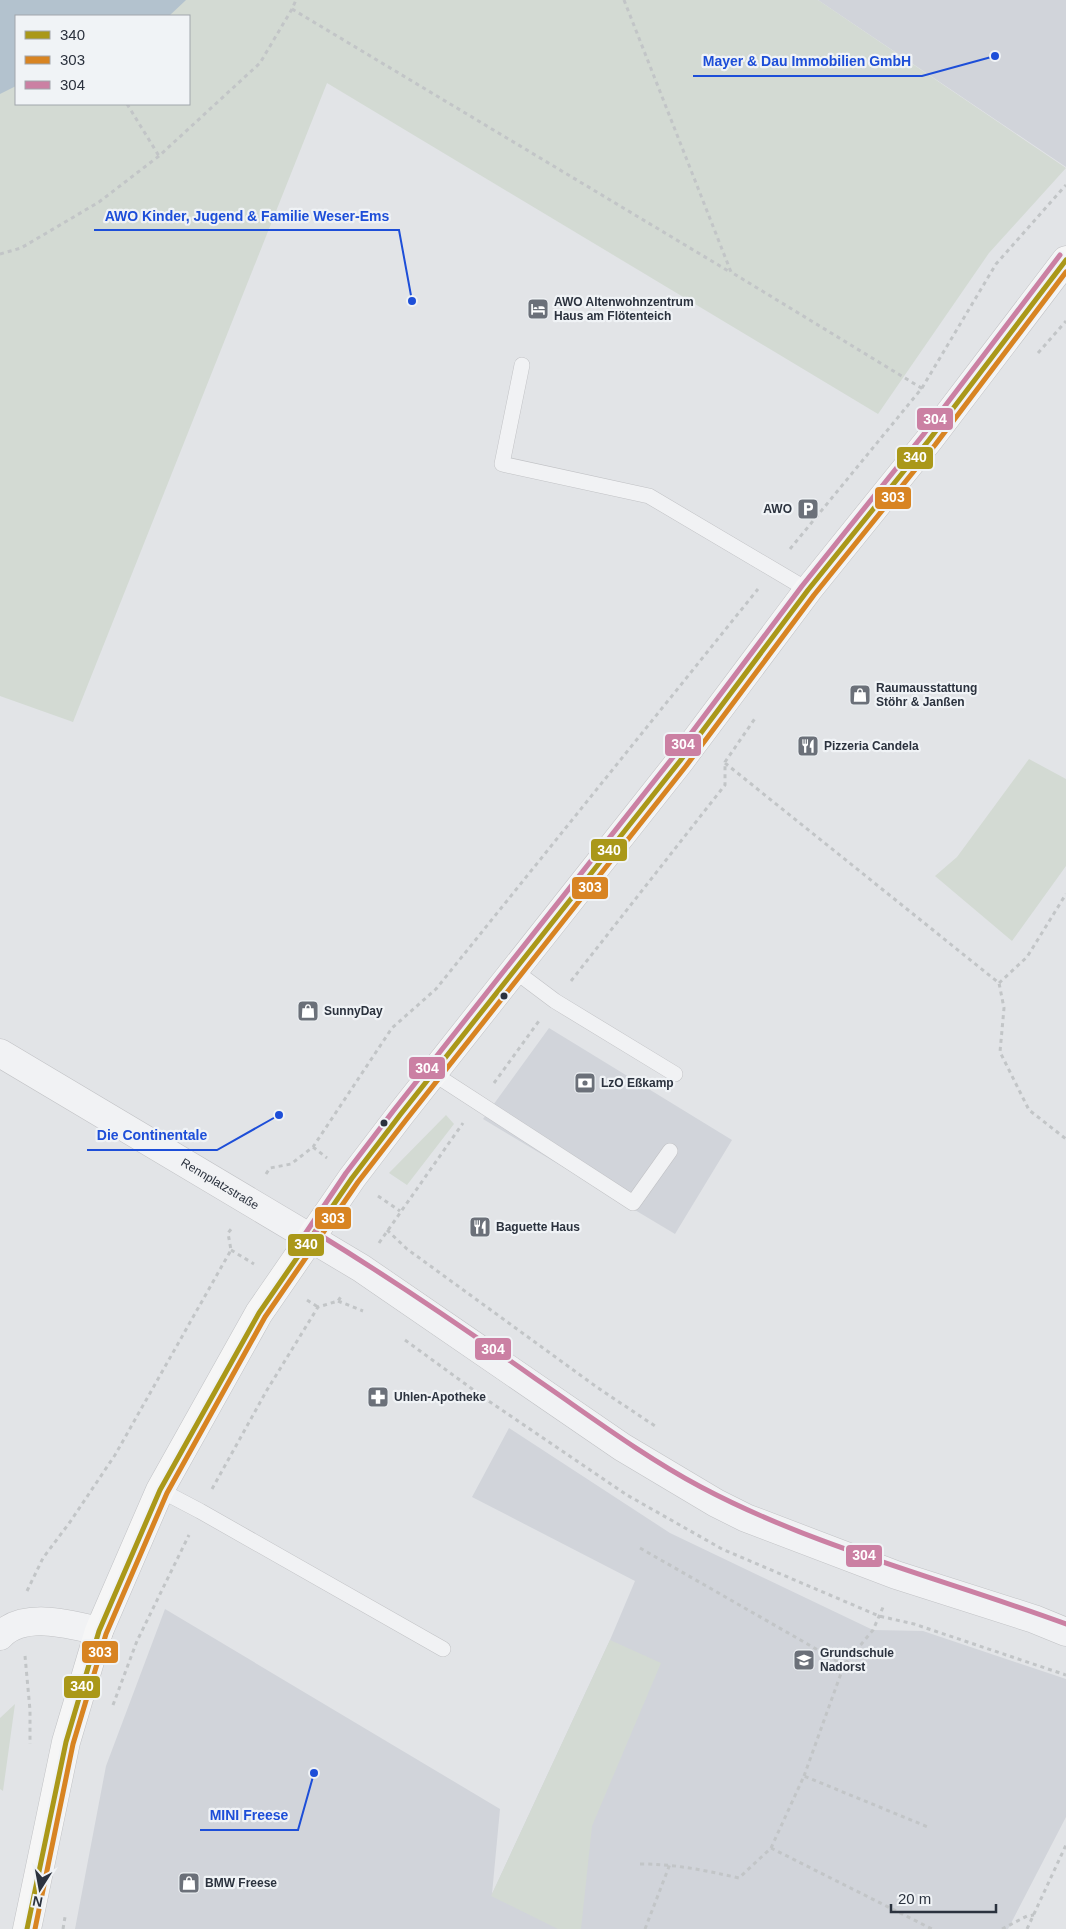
<svg xmlns="http://www.w3.org/2000/svg" width="1066" height="1929" viewBox="0 0 1066 1929" font-family="Helvetica,sans-serif">
  <rect width="100%" height="100%" fill="#e2e4e7"/>
  <!-- built -->
  <path fill="#d1d4da" d="M 818,0 L 1066,0 L 1066,167 Z
    M 549,1028 L 732,1140 L 675,1234 L 483,1119 Z
    M 509,1428 L 670,1533 L 873,1630 L 923,1631 L 1066,1679 L 1066,1817 L 1008,1929 L 75,1929 L 106,1766 L 165,1609 L 500,1809 L 492,1894 L 610,1640 L 635,1581 L 472,1497 Z"/>
  <!-- green -->
  <path fill="#d3dad3" fill-rule="evenodd" d="M 0,0 L 818,0 L 1066,168 L 989,253 L 878,414 L 327,83 L 73,722 L 0,696 ZM 16,16 L 189,16 L 189,104 L 16,104 Z
    M 1029,759 L 1066,779 L 1066,866 L 1012,941 L 935,876 L 957,857 Z
    M 446,1115 L 454,1124 L 407,1185 L 389,1173 Z
    M 610,1640 L 661,1663 L 592,1826 L 581,1929 L 558,1929 L 491,1896 Z
    M 15,1704 L 3,1791 L 0,1789 L 0,1718 Z"/>
  <!-- water -->
  <path fill="#b3c2ce" d="M 0,0 L 186,0 L 169,16 L 16,16 L 16,86 L 0,94 Z"/>
  <g fill="none" stroke-linecap="round" stroke-linejoin="round">
    <!-- lane casing -->
    <g stroke="#c1c2c5" stroke-width="16">
      <path id="lane" d="M 522,365 L 502,464 L 649,496 L 808,590
        M 515,971 L 555,1001 L 675,1074
        M 434,1074 L 633,1203 L 670,1151
        M 160,1490 L 200,1511 L 443,1649"/>
    </g>
    <!-- street casing -->
    <g stroke="#c1c2c5" stroke-width="29">
      <g id="street">
        <path id="s1" d="M 0,1053 L 361,1268 L 622,1447 L 716,1503 L 746,1518 L 896,1575 L 1034,1619 L 1066,1632"/>
        <path d="M 0,1636 C 23,1611 70,1624 99,1631"/>
      </g>
    </g>
    <!-- secondary casing -->
    <g stroke="#c1c2c5" stroke-width="29">
      <path id="secondary" d="M 27,1929 L 66,1742 L 99,1631 L 160,1490 L 259,1313 L 352,1178 L 400,1115 L 680,761 L 808,590 L 929,440 L 1066,260"/>
    </g>
    <!-- path -->
    <path stroke="#c2c5c7" stroke-width="3" stroke-dasharray="4 4" stroke-linecap="butt" d="M 624,0 L 731,272 L 923,389
      M 292,9 L 730,272
      M 127,104 L 159,156
      M 0,254 L 21,248 L 99,202 L 159,156 L 260,63 L 292,9 L 296,0
      M 1038,353 L 1066,321
      M 790,549 L 922,388 L 996,264 L 1066,185
      M 725,763 L 999,983 L 1004,1008 L 1000,1052 L 1029,1110 L 1066,1139
      M 571,981 L 725,785 L 725,762 L 756,717
      M 999,983 L 1027,957 L 1066,894
      M 494,1083 L 539,1021
      M 313,1147 L 327,1158
      M 266,1174 L 270,1168 L 291,1164 L 313,1147 L 392,1028 L 436,989 L 758,589
      M 378,1196 L 400,1211
      M 387,1230 L 407,1249 L 598,1388 L 655,1426
      M 379,1243 L 463,1123
      M 231,1250 L 254,1264
      M 307,1300 L 318,1307
      M 338,1301 L 363,1311
      M 405,1340 L 490,1402 L 627,1495 L 722,1549 L 879,1616 L 914,1624 L 1066,1675
      M 212,1489 L 267,1390 L 318,1307 L 338,1301 L 342,1295
      M 640,1548 L 844,1665
      M 27,1591 L 43,1558 L 70,1522 L 115,1455 L 231,1250 L 228,1233 L 232,1228
      M 25,1656 L 30,1710 L 30,1744
      M 113,1705 L 137,1641 L 189,1535
      M 804,1776 L 844,1665 L 873,1630 L 884,1605
      M 771,1848 L 804,1776 L 928,1827
      M 640,1864 C 676,1864 703,1870 739,1878 L 771,1848 L 932,1929
      M 63,1929 L 65,1917
      M 645,1929 L 670,1864
      M 1002,1929 L 1027,1916 L 1034,1915
      M 1027,1929 L 1066,1845"/>
    <!-- lane -->
    <use href="#lane" stroke="#f1f2f4" stroke-width="15"/>
    <!-- street -->
    <use href="#street" stroke="#f1f2f4" stroke-width="28"/>
    <!-- secondary -->
    <use href="#secondary" stroke="#f6f6f6" stroke-width="28"/>
    <!-- bus-1 casing -->
    <g stroke="#f0f3f6" stroke-width="9">
      <path id="bus-1" d="M 27,1929 L 66,1742 L 99,1631 L 160,1490 L 259,1313 L 352,1178 L 400,1115 L 680,761 L 808,590 L 929,440 L 1066,260"/>
    </g>
    <!-- bus-2 casing -->
    <g stroke="#f0f3f6" stroke-width="9">
      <path id="bus-2" d="M 35,1929 L 73,1744 L 106,1634 L 167,1493 L 265,1317 L 358,1182 L 406,1120 L 686,766 L 814,595 L 935,445 L 1066,272"/>
    </g>
    <!-- bus-3 casing -->
    <g stroke="#f0f3f6" stroke-width="9">
      <path id="bus-3" d="M 315,1232 C 390,1278 464,1328 536,1379 C 590,1416 643,1456 701,1487 C 816,1548 944,1579 1066,1624
        M 305,1234 L 346,1173 L 394,1110 L 674,756 L 802,586 L 923,435 L 1060,255"/>
    </g>
    <!-- bus-1 -->
    <use href="#bus-1" stroke="#aa9819" stroke-width="5"/>
    <!-- bus-2 -->
    <use href="#bus-2" stroke="#d88422" stroke-width="5"/>
    <!-- bus-3 -->
    <use href="#bus-3" stroke="#cb80a3" stroke-width="5"/>
  </g>
  <!-- icons -->
  <defs>
    <g id="hotel-square" transform="scale(1.125)"><rect x="-9" y="-9" width="18" height="18" rx="4" fill="#6b7079" stroke="#f0f3f6"/><path d="M-6-4.5h1.5V1H6V5H4.5V3h-9V5H-6ZM-4 0a1.8 1.8 0 1 1 3.6 0ZM.5 0V-2.5h3Q6-2.5 6 0Z" fill="#fff"/></g>
    <g id="parking-square" transform="scale(1.125)"><rect x="-9" y="-9" width="18" height="18" rx="4" fill="#6b7079" stroke="#f0f3f6"/><path d="M-3.5-5.5H1a3.5 3.5 0 0 1 0 7H-1V5.5H-3.5ZM-1-3.4V-.6H.8a1.4 1.4 0 0 0 0-2.8Z" fill="#fff"/></g>
    <g id="shop-square" transform="scale(1.125)"><rect x="-9" y="-9" width="18" height="18" rx="4" fill="#6b7079" stroke="#f0f3f6"/><path d="M-5-2.5h2.3a2.7 3.5 0 0 1 5.4 0H5L5.5 6h-11ZM-1.5-2.5h3a1.5 2.3 0 0 0-3 0Z" fill="#fff"/></g>
    <g id="restaurant-square" transform="scale(1.125)"><rect x="-9" y="-9" width="18" height="18" rx="4" fill="#6b7079" stroke="#f0f3f6"/><path d="M-5-6h1v4h1v-4h1v4h1v-4h1v5L-1.5 .5V6h-2V.5L-5-1ZM5-6V6H3V1.5H1.5Q1.5-4 5-6Z" fill="#fff"/></g>
    <g id="bank-square" transform="scale(1.125)"><rect x="-9" y="-9" width="18" height="18" rx="4" fill="#6b7079" stroke="#f0f3f6"/><path d="M-6-4H6V4H-6ZM0-2.3a2.3 2.3 0 1 0 0 4.6a2.3 2.3 0 1 0 0-4.6Z" fill="#fff"/></g>
    <g id="pharmacy-square" transform="scale(1.125)"><rect x="-9" y="-9" width="18" height="18" rx="4" fill="#6b7079" stroke="#f0f3f6"/><path d="M-2-6h4v4h4v4h-4v4h-4v-4h-4v-4h4Z" fill="#fff"/></g>
    <g id="school-square" transform="scale(1.125)"><rect x="-9" y="-9" width="18" height="18" rx="4" fill="#6b7079" stroke="#f0f3f6"/><path d="M0-5L7-2L0 1L-7-2ZM-4 1L0 2.5L4 1V4Q0 6-4 4Z" fill="#fff"/></g>
  </defs>
  <g fill-rule="evenodd">
    <use href="#hotel-square" x="538" y="309"/>
    <use href="#parking-square" x="808" y="509"/>
    <use href="#shop-square" x="860" y="695"/>
    <use href="#restaurant-square" x="808" y="746"/>
    <use href="#shop-square" x="308" y="1011"/>
    <use href="#bank-square" x="585" y="1083"/>
    <use href="#restaurant-square" x="480" y="1227"/>
    <use href="#pharmacy-square" x="378" y="1397"/>
    <use href="#school-square" x="804" y="1660"/>
    <use href="#shop-square" x="189" y="1883"/>
  </g>
  <!-- markers -->
  <g fill="#2b323e" stroke="#f0f3f6" stroke-width="2">
    <circle cx="504" cy="996" r="4.5"/>
    <circle cx="384" cy="1123" r="4.5"/>
  </g>
  <g text-anchor="middle" dominant-baseline="central" stroke-width="4.5" stroke-linejoin="round" paint-order="stroke">
    <!-- poi labels -->
    <g font-size="12" font-weight="bold" fill="#2b323e" stroke="#f0f3f6" text-anchor="start">
      <text x="554" y="302">AWO Altenwohnzentrum<tspan x="554" dy="14">Haus am Flötenteich</tspan></text>
      <text x="792" y="509" text-anchor="end">AWO</text>
      <text x="876" y="688">Raumausstattung<tspan x="876" dy="14">Stöhr &amp; Janßen</tspan></text>
      <text x="824" y="746">Pizzeria Candela</text>
      <text x="324" y="1011">SunnyDay</text>
      <text x="601" y="1083">LzO Eßkamp</text>
      <text x="496" y="1227">Baguette Haus</text>
      <text x="394" y="1397">Uhlen-Apotheke</text>
      <text x="820" y="1653">Grundschule<tspan x="820" dy="14">Nadorst</tspan></text>
      <text x="205" y="1883">BMW Freese</text>
    </g>
    <!-- street labels -->
    <g font-size="12" fill="#2b323e" stroke="#f0f3f6">
      <text stroke="none"><textPath href="#s1" startOffset="256">Rennplatzstraße</textPath></text>
    </g>
  </g>
  <!-- callouts -->
  <path fill="none" stroke="#1d4ed8" stroke-width="2" d="M995 56L922 76H693M412 301L399 230H94M279 1115L217 1150H87M314 1773L298 1830H200"/>
  <g fill="#1d4ed8" stroke="#f0f3f6" stroke-width="2">
    <circle cx="995" cy="56" r="5"/>
    <circle cx="412" cy="301" r="5"/>
    <circle cx="279" cy="1115" r="5"/>
    <circle cx="314" cy="1773" r="5"/>
  </g>
  <g font-size="14" text-anchor="middle" font-weight="bold" fill="#1d4ed8" stroke="#f0f3f6" stroke-width="4.5" stroke-linejoin="round" paint-order="stroke">
    <text x="807" y="66">Mayer &amp; Dau Immobilien GmbH</text>
    <text x="247" y="221">AWO Kinder, Jugend &amp; Familie Weser-Ems</text>
    <text x="152" y="1140">Die Continentale</text>
    <text x="249" y="1820">MINI Freese</text>
  </g>
  <g stroke="#f0f3f6" stroke-width="2">
    <rect x="916" y="407" width="38" height="24" rx="5" fill="#cb80a3"/>
    <rect x="896" y="446" width="38" height="24" rx="5" fill="#aa9819"/>
    <rect x="874" y="486" width="38" height="24" rx="5" fill="#d88422"/>
    <rect x="664" y="733" width="38" height="24" rx="5" fill="#cb80a3"/>
    <rect x="590" y="838" width="38" height="24" rx="5" fill="#aa9819"/>
    <rect x="571" y="876" width="38" height="24" rx="5" fill="#d88422"/>
    <rect x="408" y="1056" width="38" height="24" rx="5" fill="#cb80a3"/>
    <rect x="314" y="1206" width="38" height="24" rx="5" fill="#d88422"/>
    <rect x="287" y="1233" width="38" height="24" rx="5" fill="#aa9819"/>
    <rect x="474" y="1337" width="38" height="24" rx="5" fill="#cb80a3"/>
    <rect x="845" y="1544" width="38" height="24" rx="5" fill="#cb80a3"/>
    <rect x="81" y="1640" width="38" height="24" rx="5" fill="#d88422"/>
    <rect x="63" y="1675" width="38" height="24" rx="5" fill="#aa9819"/>
  </g>
  <g font-size="14" text-anchor="middle" font-weight="bold" fill="#fff">
    <text x="935" y="424">304</text>
    <text x="915" y="462">340</text>
    <text x="893" y="502">303</text>
    <text x="683" y="749">304</text>
    <text x="609" y="855">340</text>
    <text x="590" y="892">303</text>
    <text x="427" y="1073">304</text>
    <text x="333" y="1223">303</text>
    <text x="306" y="1249">340</text>
    <text x="493" y="1354">304</text>
    <text x="864" y="1560">304</text>
    <text x="100" y="1657">303</text>
    <text x="82" y="1691">340</text>
  </g>
  <!-- legend -->
  <rect x="15" y="15" width="175" height="90" fill="#f0f3f6" stroke="#a1a6ac"/>
  <rect x="25" y="31" width="25" height="8" fill="#aa9819" stroke="#a1a6ac"/>
  <text x="60" y="40" font-size="15" fill="#2b323e">340</text>
  <rect x="25" y="56" width="25" height="8" fill="#d88422" stroke="#a1a6ac"/>
  <text x="60" y="65" font-size="15" fill="#2b323e">303</text>
  <rect x="25" y="81" width="25" height="8" fill="#cb80a3" stroke="#a1a6ac"/>
  <text x="60" y="90" font-size="15" fill="#2b323e">304</text>
  <!-- north arrow -->
  <g transform="translate(40 1889) rotate(191)" stroke="#f0f3f6" stroke-width="4" paint-order="stroke">
  <path d="M0-4L9 19L0 12L-9 19Z" fill="#2b323e"/>
  <text y="-8" font-size="14" font-weight="bold" text-anchor="middle" fill="#2b323e">N</text>
  </g>
  <!-- scale -->
  <path d="M891 1904v8h105v-8" fill="none" stroke="#2b323e" stroke-width="2.5"/>
  <text x="898" y="1904" font-size="15" fill="#2b323e" stroke="#f0f3f6" stroke-width="4" paint-order="stroke">20 m</text>
</svg>
